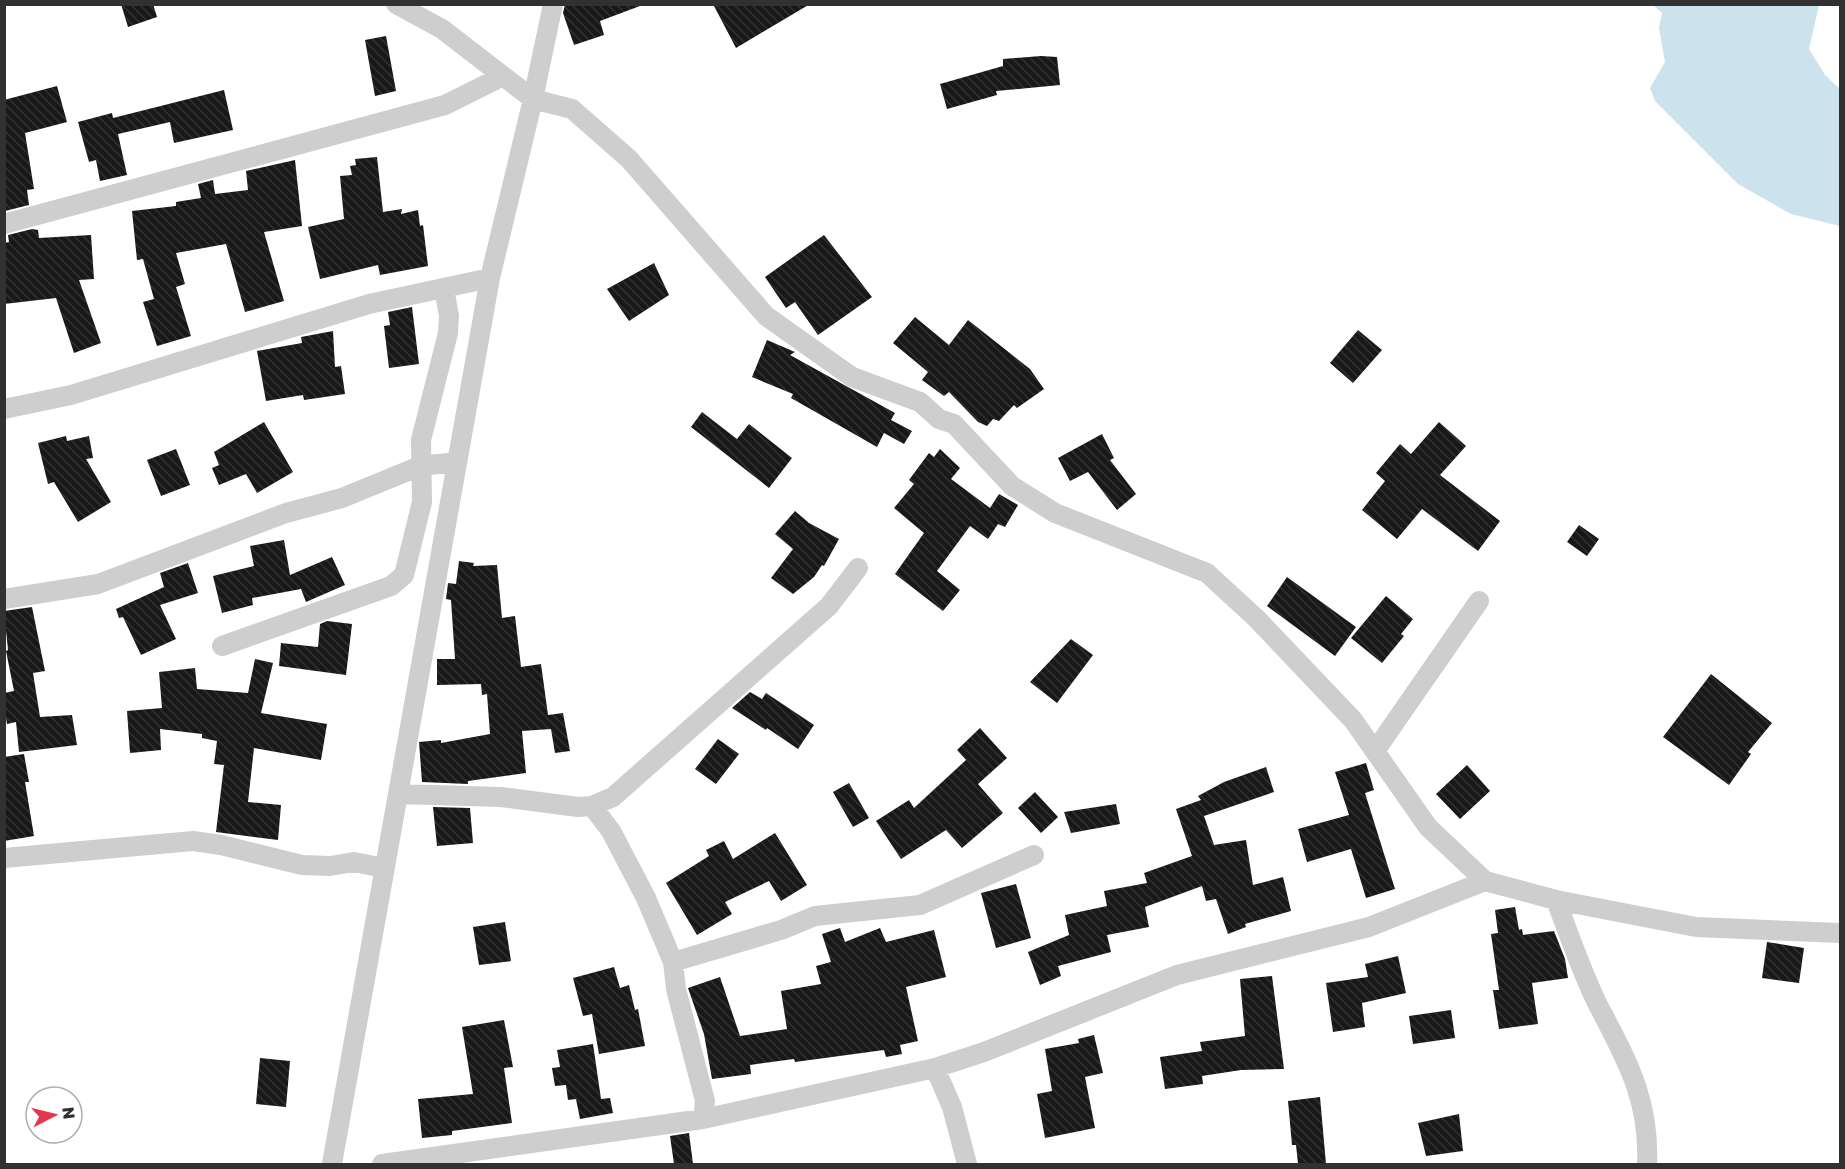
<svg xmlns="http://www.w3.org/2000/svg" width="1845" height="1169" viewBox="0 0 1845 1169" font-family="'Golos Text',sans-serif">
  <defs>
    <pattern id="building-back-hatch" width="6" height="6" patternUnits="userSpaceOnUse" patternTransform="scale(1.5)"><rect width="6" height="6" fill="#181818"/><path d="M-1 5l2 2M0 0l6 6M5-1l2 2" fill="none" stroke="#313131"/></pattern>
  </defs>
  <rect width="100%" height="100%" fill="#fff"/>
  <!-- water -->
  <path fill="#cce2ed" d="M 1653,5 L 1819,5 L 1809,49 L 1825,75 L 1840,89 L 1840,226 L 1791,214 L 1738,184 L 1655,101 L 1650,88 L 1665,62 L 1659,28 L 1662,13 Z"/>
  <!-- building -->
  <path fill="url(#building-back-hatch)" d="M 121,4 L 153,4 L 157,17 L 128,27 Z
    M 565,4 L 640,4 L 640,6 L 600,21 L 604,35 L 574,45 L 563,13 Z
    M 713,4 L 810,4 L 736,48 Z
    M 386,36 L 396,91 L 375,96 L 365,40 Z
    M 1041,56 L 1057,57 L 1060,85 L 996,91 L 997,95 L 947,109 L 940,84 L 1003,66 L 1003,59 Z
    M 57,86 L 67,122 L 25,133 L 34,189 L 27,190 L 29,205 L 5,211 L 4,100 Z
    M 224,90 L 233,130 L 174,143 L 170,122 L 118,134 L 127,175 L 100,181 L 96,160 L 89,162 L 78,122 L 112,113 L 113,118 Z
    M 377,157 L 383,212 L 402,209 L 401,214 L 418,210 L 420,226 L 423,225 L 428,266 L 380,275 L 378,265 L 320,279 L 308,227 L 344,219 L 340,176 L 352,175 L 350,166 L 356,165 L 355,159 Z
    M 295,160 L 302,226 L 264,232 L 284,301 L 245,312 L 226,244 L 176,253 L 185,284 L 176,287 L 191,336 L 157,346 L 143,302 L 154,299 L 143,259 L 137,260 L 132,211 L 176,206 L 176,202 L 201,198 L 198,184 L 213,180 L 215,194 L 248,190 L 246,171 Z
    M 32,229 L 38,230 L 39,238 L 91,235 L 94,279 L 79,280 L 101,343 L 74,353 L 56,298 L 4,304 L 4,243 L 9,242 L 8,235 Z
    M 824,235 L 872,297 L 818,335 L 795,302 L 786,308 L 765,277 Z
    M 654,263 L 669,295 L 629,321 L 607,289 Z
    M 412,307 L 419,364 L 389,368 L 384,326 L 390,325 L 388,312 Z
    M 915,317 L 949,345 L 968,320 L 1030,369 L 1044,389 L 1017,408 L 1014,405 L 999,421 L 993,419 L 987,426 L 978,422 L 949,392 L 944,396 L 922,380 L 928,372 L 893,343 Z
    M 1358,330 L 1382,350 L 1353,383 L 1330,363 Z
    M 333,331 L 335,367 L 341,366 L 345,394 L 304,400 L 303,395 L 266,401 L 257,351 L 302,343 L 301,337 Z
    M 767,340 L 795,352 L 790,355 L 895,413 L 891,420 L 912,431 L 904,444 L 884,433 L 877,447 L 791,398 L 793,394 L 752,377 Z
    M 702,412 L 737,439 L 749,424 L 792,458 L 769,488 L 691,427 Z
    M 264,422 L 293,472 L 257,493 L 246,474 L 219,485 L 212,468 L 219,465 L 214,452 Z
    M 1439,422 L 1466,446 L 1440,475 L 1500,521 L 1478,551 L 1422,509 L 1397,539 L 1362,510 L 1385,481 L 1376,473 L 1400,444 L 1411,454 Z
    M 1102,434 L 1114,458 L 1110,460 L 1136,494 L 1117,510 L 1088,472 L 1070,481 L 1058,458 Z
    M 66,436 L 67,441 L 89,436 L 93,458 L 86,459 L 111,502 L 78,522 L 54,482 L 48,484 L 38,443 Z
    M 176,449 L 190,485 L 161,496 L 147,460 Z
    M 940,449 L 960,468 L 951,479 L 990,508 L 999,494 L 1018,505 L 1005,527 L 998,524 L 988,539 L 970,526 L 937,571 L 960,590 L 943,611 L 895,574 L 924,533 L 894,508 L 914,484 L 909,480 L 929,453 L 934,457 Z
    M 795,511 L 809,523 L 839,539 L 824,566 L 822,565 L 814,577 L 793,594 L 771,578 L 793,549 L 775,534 Z
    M 1579,525 L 1599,539 L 1587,556 L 1567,542 Z
    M 284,540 L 290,575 L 332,557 L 345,585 L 306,602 L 301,589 L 252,598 L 253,605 L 222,613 L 213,576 L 254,566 L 250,546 Z
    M 459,561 L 474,563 L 473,566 L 497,565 L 502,618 L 515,616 L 521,667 L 541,664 L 548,715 L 563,713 L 570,751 L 555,753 L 551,729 L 522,731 L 526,773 L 468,781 L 468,784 L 422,782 L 419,742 L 441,740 L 441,743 L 490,734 L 487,694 L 482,695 L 481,684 L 437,685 L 437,659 L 455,659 L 451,600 L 446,599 L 448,583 L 456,584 Z
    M 188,563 L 198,593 L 160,605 L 176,639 L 141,655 L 123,617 L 119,618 L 116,609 L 164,587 L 160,573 Z
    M 1287,577 L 1356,627 L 1335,656 L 1267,606 Z
    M 1386,596 L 1413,619 L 1401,634 L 1404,636 L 1382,663 L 1351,638 Z
    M 32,607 L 45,671 L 33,673 L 40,717 L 72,715 L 77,745 L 19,752 L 16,722 L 7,724 L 4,705 L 4,693 L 14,691 L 6,651 L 8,650 L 4,611 Z
    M 327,621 L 352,624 L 346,675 L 279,666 L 281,643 L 318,647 L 320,624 Z
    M 1071,639 L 1093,655 L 1057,703 L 1030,682 Z
    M 255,659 L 273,663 L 261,713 L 327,724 L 321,760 L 254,748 L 248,802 L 281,805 L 278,840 L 216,832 L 224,765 L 214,764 L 217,741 L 202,738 L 202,734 L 160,729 L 161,750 L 130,753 L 127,711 L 162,708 L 159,672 L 195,668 L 197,689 L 248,693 Z
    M 1711,674 L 1772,723 L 1748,752 L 1751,754 L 1729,785 L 1663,737 Z
    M 750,692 L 762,699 L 766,693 L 814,725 L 798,749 L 767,728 L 766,730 L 732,708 Z
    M 980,728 L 1007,758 L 978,784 L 1003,813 L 962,848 L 946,830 L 901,859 L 876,821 L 909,800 L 914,808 L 966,760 L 957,750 Z
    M 718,739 L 739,754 L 716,784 L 695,769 Z
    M 24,754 L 29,782 L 25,782 L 34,836 L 4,841 L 4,757 Z
    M 1366,763 L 1374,790 L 1365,793 L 1395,889 L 1366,898 L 1351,849 L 1307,862 L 1298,829 L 1349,815 L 1335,772 Z
    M 1467,765 L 1490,791 L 1460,819 L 1436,794 Z
    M 1266,767 L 1274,792 L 1204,816 L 1214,845 L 1246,840 L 1253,885 L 1283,877 L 1291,911 L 1245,924 L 1246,927 L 1228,934 L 1216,899 L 1206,901 L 1202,886 L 1145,907 L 1149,927 L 1107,935 L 1111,952 L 1058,966 L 1061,976 L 1040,985 L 1028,952 L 1069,935 L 1065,915 L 1107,906 L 1104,891 L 1147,883 L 1144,873 L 1192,856 L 1176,809 L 1201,800 L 1198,796 L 1224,782 Z
    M 849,783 L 869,818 L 853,827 L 833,792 Z
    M 1035,792 L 1058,817 L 1041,833 L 1018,808 Z
    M 1116,804 L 1120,824 L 1071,833 L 1064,812 Z
    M 433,807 L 470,808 L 473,843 L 437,846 Z
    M 775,833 L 807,885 L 781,901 L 769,881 L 725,902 L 732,914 L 697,935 L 666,883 L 709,856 L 706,850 L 724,841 L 733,859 Z
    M 1016,884 L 1031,938 L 996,948 L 981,893 Z
    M 1515,907 L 1519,930 L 1522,929 L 1523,935 L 1554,931 L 1565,959 L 1568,978 L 1532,983 L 1538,1024 L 1499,1029 L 1493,990 L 1499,990 L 1491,934 L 1498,933 L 1495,910 Z
    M 505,922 L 511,961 L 479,965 L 473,927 Z
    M 840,928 L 845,942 L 880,928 L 886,942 L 934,930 L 946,977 L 906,987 L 918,1041 L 900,1045 L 902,1054 L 886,1057 L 884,1050 L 795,1062 L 794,1059 L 750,1065 L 751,1074 L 712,1079 L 704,1034 L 688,988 L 720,977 L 740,1036 L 787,1029 L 781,991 L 821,984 L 816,966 L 831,962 L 822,934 Z
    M 1767,942 L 1804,948 L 1799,983 L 1762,978 Z
    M 1398,956 L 1406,993 L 1362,1003 L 1365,1027 L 1333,1032 L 1326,983 L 1368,977 L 1365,964 Z
    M 614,967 L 620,988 L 629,985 L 635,1010 L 638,1009 L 645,1046 L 599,1054 L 592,1014 L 583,1016 L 573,978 Z
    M 1272,976 L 1284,1069 L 1241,1070 L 1202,1076 L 1203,1084 L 1165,1089 L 1160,1057 L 1202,1051 L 1200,1042 L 1245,1036 L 1240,979 Z
    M 1451,1010 L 1455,1038 L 1413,1044 L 1409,1016 Z
    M 504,1020 L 513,1067 L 504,1068 L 512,1123 L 452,1131 L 452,1135 L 422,1138 L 418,1099 L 473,1094 L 462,1027 Z
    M 1094,1035 L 1103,1073 L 1085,1077 L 1095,1128 L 1045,1138 L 1037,1094 L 1052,1091 L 1045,1049 L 1079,1043 L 1078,1039 Z
    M 593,1044 L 601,1099 L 610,1098 L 613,1113 L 580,1119 L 576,1099 L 568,1100 L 566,1085 L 555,1086 L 552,1068 L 560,1067 L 557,1050 Z
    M 260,1058 L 290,1061 L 286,1107 L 256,1104 Z
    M 1320,1097 L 1326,1164 L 1298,1164 L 1296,1145 L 1292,1145 L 1288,1101 Z
    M 1459,1114 L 1463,1151 L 1426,1156 L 1418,1123 Z
    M 689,1133 L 693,1164 L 674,1164 L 670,1136 Z"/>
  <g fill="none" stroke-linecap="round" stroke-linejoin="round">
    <!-- minor -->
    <path stroke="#cecece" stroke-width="20" d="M 396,4 L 442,29 L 533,99 L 572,109 L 629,159 L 766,316 L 852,377 L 920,402 L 939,419 L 954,424 L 1012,486 L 1055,513 L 1207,573 L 1257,619 L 1353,720 L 1428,827 L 1485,881
      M 4,224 L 445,105 L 503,76
      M 4,409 L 71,395 L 369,304 L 490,278
      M 4,599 L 98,584 L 286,513 L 342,498 L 420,466 L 457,462
      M 222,646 L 391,586 L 404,575 L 422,502 L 421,440 L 448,333 L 449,316 L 444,288
      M 1375,751 L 1479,601
      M 398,794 L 501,797 L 578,807 L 592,806 L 613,797 L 829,606 L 858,568
      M 592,806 L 611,831 L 646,898 L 673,962 L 676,989 L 705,1101 L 703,1119
      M 4,858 L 193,841 L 221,845 L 302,865 L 330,866 L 354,862 L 384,868
      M 1556,900 C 1569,935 1581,970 1597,1003 C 1626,1059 1650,1099 1647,1164
      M 673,962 L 781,930 L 815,916 L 920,905 L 1034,855
      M 935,1068 L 952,1107 L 967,1164
      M 332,1164 L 490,278 L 533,99 L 553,4
      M 382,1164 L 703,1119 L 935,1068 L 984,1052 L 1177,975 L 1369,927 L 1485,881 L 1556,900 L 1696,927 L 1840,933"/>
  </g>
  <!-- border -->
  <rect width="1845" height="1169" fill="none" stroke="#313131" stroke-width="12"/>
  <!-- north arrow -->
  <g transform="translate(54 1115) rotate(83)"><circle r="28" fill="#ffffff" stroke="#adadad" stroke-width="1.5"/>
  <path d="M0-4.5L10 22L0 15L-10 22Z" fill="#e8334c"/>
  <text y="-9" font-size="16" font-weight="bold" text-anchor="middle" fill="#313131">N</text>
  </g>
</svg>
